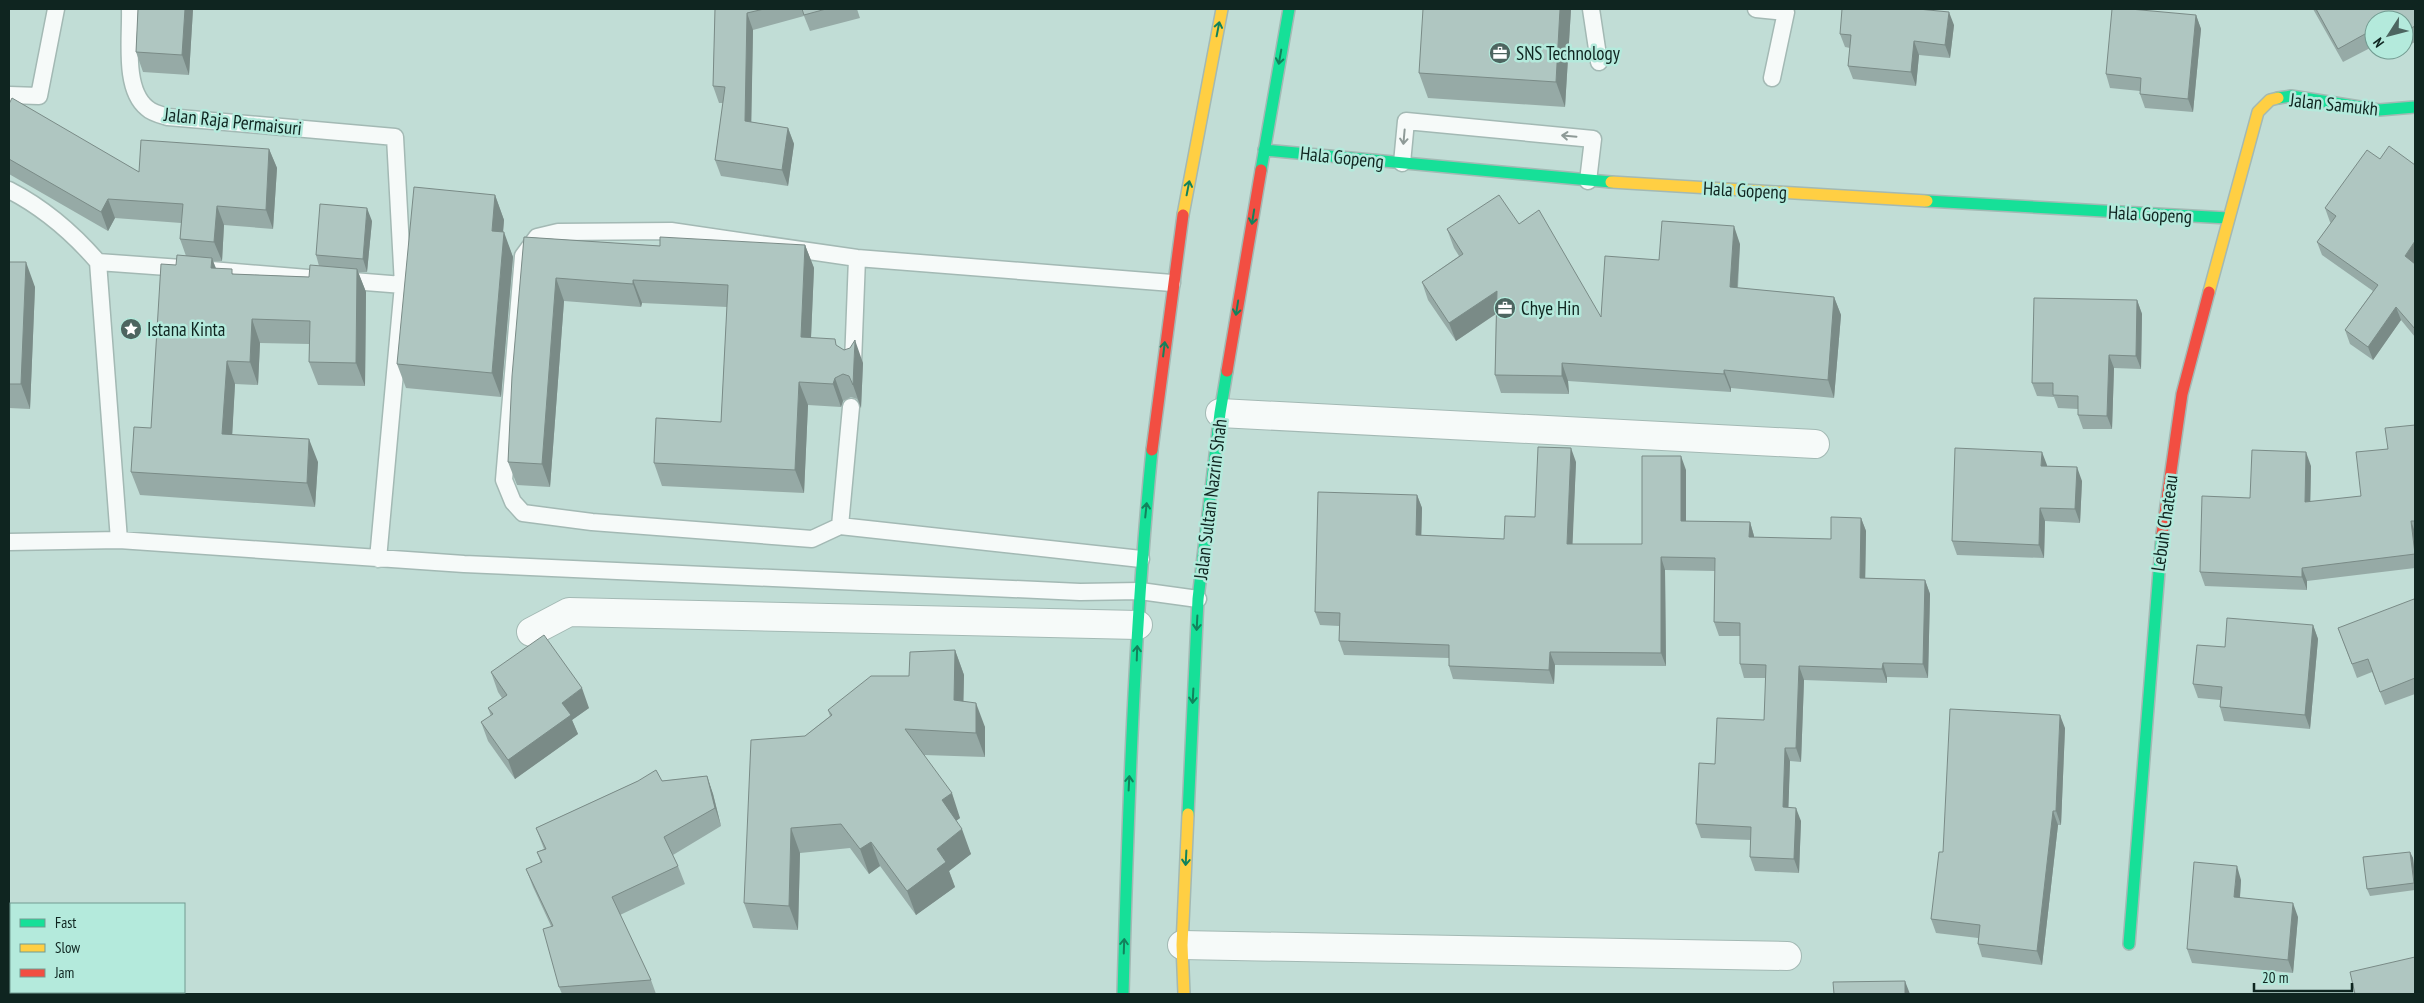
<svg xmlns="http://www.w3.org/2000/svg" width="2424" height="1003" viewBox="0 0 2424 1003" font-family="'PT Sans Narrow',sans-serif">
  <rect width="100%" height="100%" fill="#c1ddd6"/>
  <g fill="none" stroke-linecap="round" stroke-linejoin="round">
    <!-- lane casing -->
    <g stroke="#a3b9b4" stroke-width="19">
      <path id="lane" d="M 130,9 C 131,37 123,89 147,108 C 152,113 161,115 168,117 L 395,137 L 403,285 L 378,559
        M 1591,9 L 1599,62
        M 1756,9 L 1786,12 L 1772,78
        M 9,95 L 39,96 L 56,9
        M 1402,163 L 1406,121 L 1593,139 L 1588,181
        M 9,190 C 44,208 72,232 98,262 L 181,268
        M 98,262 L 119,540
        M 211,270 L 308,278
        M 340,280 L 403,285
        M 853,363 L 857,258
        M 851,407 L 840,526 L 1141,559
        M 840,526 L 812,539 L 592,522 L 523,513 L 513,502 L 504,480 L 523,256 L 537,237 L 558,232 L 671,231 L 857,258 L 1172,283
        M 9,542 L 119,540 L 464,564 L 1080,592 L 1140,591 L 1198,599"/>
    </g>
    <!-- street casing -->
    <g stroke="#a3b9b4" stroke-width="30">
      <path id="street" d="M 1220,413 L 1815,444
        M 531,632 L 569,612 L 1138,625
        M 1182,945 L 1787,956"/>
    </g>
    <!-- fast casing -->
    <g stroke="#a3b9b4" stroke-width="14">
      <path id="fast" d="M 2278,98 L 2291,96 L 2379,110 L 2415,107
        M 1264,150 L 1611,182
        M 1261,170 L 1289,9
        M 1927,201 L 2228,218
        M 1188,814 L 1198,599 L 1220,413 L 1227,371
        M 2129,944 L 2162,534
        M 1123,994 C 1128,813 1134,631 1152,450"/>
    </g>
    <!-- slow casing -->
    <g stroke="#a3b9b4" stroke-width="14">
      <path id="slow" d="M 1611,182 L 1927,201
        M 1183,215 L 1222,9
        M 2209,292 L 2258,112 L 2270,100 L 2278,98
        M 1184,994 L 1182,945 L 1188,814"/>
    </g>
    <!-- jam casing -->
    <g stroke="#a3b9b4" stroke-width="14">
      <path id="jam" d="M 1227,371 L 1261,170
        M 1152,450 L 1183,215
        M 2162,534 L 2182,394 L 2209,292"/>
    </g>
    <!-- lane -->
    <use href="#lane" stroke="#f6faf9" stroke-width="16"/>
    <!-- street -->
    <use href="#street" stroke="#f6faf9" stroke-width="28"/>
    <!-- fast -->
    <use href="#fast" stroke="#16e098" stroke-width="11"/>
    <!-- slow -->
    <use href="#slow" stroke="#ffcf43" stroke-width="11"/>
    <!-- jam -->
    <use href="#jam" stroke="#f24e42" stroke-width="11"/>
  </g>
  <!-- wall -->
  <path fill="#96aaa6" d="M 138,9 L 193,9 L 189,75 L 143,72 L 136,52 Z
    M 715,9 L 857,9 L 860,18 L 810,31 L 804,16 L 753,30 L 751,122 L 788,128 L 794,144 L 788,186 L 721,176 L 715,160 L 723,103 L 719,103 L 713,86 Z
    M 1571,9 L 1565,107 L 1428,98 L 1419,73 Z
    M 2313,9 L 2415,9 L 2415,42 L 2404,48 L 2404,20 L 2374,20 L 2374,46 L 2343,62 Z
    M 2196,15 L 2201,29 L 2193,112 L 2145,108 L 2140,94 L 2140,91 L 2110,88 L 2106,74 Z
    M 1954,25 L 1950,58 L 1919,55 L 1916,86 L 1853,79 L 1848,66 L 1850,48 L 1845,47 L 1840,34 Z
    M 9,104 L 139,172 L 269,149 L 277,168 L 273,229 L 224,225 L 222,261 L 213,261 L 216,268 L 234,274 L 309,277 L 319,266 L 316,255 L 372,221 L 367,272 L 358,272 L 366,292 L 365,386 L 318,385 L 309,362 L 309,344 L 260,343 L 258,385 L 235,384 L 232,434 L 318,462 L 315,507 L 140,495 L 131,472 L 151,428 L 176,265 L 186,256 L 180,239 L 181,223 L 115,218 L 108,231 L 9,174 Z
    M 495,195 L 504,220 L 503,232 L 513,257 L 501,397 L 406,388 L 397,364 Z
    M 2325,208 L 2415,264 L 2415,337 L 2401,320 L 2373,360 L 2350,344 L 2345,330 L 2373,291 L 2322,255 L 2317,242 L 2331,223 L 2330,222 Z
    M 1519,224 L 1601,317 L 1659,260 L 1740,244 L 1738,288 L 1834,297 L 1841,315 L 1834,398 L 1731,388 L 1731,392 L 1568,381 L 1569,394 L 1501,393 L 1495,375 L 1496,314 L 1456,341 L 1428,300 L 1422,282 L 1459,256 L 1454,248 L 1447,229 Z
    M 524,237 L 660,246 L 805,245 L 814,268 L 811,338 L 837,346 L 863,363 L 861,408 L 857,399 L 851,397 L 843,401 L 841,407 L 808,405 L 804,493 L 662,486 L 654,463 L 721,422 L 727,307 L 642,303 L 641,307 L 564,301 L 550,487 L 517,485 L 508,462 Z
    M 9,262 L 35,287 L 30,409 L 9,408 Z
    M 2137,300 L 2142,314 L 2141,369 L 2114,368 L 2112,429 L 2083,429 L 2078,415 L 2078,409 L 2058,408 L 2054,397 L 2037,396 L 2032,383 Z
    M 2415,425 L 2415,568 L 2307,581 L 2307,590 L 2205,586 L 2200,572 L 2250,498 L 2311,466 L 2310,502 L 2361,496 L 2388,449 Z
    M 1576,462 L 1572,544 L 1642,544 L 1686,470 L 1686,521 L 1750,522 L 1754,536 L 1754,538 L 1831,539 L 1861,518 L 1866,531 L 1865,578 L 1925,580 L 1930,594 L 1928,678 L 1887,677 L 1887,683 L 1804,680 L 1801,762 L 1790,761 L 1788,808 L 1801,821 L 1799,873 L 1755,871 L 1750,857 L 1751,840 L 1701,838 L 1696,824 L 1715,764 L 1764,720 L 1766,678 L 1744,678 L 1740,664 L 1740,636 L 1719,636 L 1714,622 L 1715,571 L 1665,570 L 1666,666 L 1555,665 L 1554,684 L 1453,679 L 1449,666 L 1449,658 L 1344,655 L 1339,641 L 1339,626 L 1320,625 L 1315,612 L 1417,495 L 1422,508 L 1421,535 L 1504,539 L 1535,517 Z
    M 2047,465 L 2047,467 L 2082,481 L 2080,523 L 2045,521 L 2044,558 L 1957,555 L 1952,541 Z
    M 2415,602 L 2415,694 L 2385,705 L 2372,672 L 2357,678 L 2338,628 Z
    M 2313,625 L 2318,639 L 2310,729 L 2224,721 L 2220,707 L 2220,700 L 2198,698 L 2193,684 L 2225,647 Z
    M 955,650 L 964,675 L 963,701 L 985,727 L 985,757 L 924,755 L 960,818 L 956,821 L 971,854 L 949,871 L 955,887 L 916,915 L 880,866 L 869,874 L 850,848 L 800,853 L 798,930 L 753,928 L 744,903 L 805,736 L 830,716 L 828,710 L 909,676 Z
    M 491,672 L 589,708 L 572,720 L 578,734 L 515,779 L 488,741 L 481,722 L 491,716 L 488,708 L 502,698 L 498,692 Z
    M 2065,728 L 2061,825 L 2058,825 L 2042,965 L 1982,957 L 1978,944 L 1978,938 L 1936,933 L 1931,919 L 1943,852 Z
    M 707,776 L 713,794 L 721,826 L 673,855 L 678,866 L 685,884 L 620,915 L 651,980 L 656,994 L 562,994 L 559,987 L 551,926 L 533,887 L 526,869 L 541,863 L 537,852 L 544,849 L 536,828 L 638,781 L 662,781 Z
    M 2410,852 L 2413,858 L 2415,877 L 2415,890 L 2370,896 L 2367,889 Z
    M 2241,880 L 2240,898 L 2298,917 L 2293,973 L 2192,963 L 2187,949 Z"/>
  <!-- shaded-wall -->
  <path fill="#7a8b87" d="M 185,9 L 193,9 L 189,75 L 182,55 Z
    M 1560,9 L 1571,9 L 1565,107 L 1556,82 Z
    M 1949,12 L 1954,25 L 1950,58 L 1945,45 Z
    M 747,13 L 753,30 L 751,138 L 745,121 Z
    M 2196,15 L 2201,29 L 2193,112 L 2188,99 Z
    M 1914,41 L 1919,55 L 1916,86 L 1911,72 Z
    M 788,128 L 794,144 L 788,186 L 782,170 Z
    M 269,149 L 277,168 L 273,229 L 266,210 Z
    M 495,195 L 504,220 L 501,256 L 492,231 Z
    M 108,199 L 115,218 L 108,231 L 101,212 Z
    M 217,206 L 224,225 L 222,261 L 214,242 Z
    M 367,208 L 372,221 L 367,272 L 363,259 Z
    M 1734,226 L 1740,244 L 1736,305 L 1730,287 Z
    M 504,232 L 513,257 L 501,397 L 492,373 Z
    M 2415,241 L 2415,261 L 2410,270 L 2405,256 Z
    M 805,245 L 814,268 L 810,360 L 801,337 Z
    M 212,258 L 220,281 L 211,268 Z
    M 26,262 L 35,287 L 30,409 L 21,384 Z
    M 357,269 L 366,292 L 365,386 L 356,363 Z
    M 556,278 L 564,301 L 550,487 L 542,464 Z
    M 633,280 L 642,303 L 641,307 L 633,284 Z
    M 1497,291 L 1503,309 L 1456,341 L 1449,323 Z
    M 1834,297 L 1841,315 L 1834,398 L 1828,380 Z
    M 2137,300 L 2142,314 L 2141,369 L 2136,356 Z
    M 2396,307 L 2401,320 L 2373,360 L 2368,347 Z
    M 252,319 L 260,343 L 258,385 L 250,362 Z
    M 855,340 L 863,363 L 861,408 L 853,385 Z
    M 2109,355 L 2114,368 L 2112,429 L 2107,416 Z
    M 227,361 L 235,384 L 231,457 L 222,434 Z
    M 1562,363 L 1568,381 L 1569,394 L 1562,376 Z
    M 1724,370 L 1731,388 L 1731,392 L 1724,374 Z
    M 835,378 L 843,401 L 841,407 L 833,384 Z
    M 799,382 L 808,405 L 804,493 L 795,470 Z
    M 309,439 L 318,462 L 315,507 L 307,483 Z
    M 1571,448 L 1576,462 L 1572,557 L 1567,544 Z
    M 2042,452 L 2047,465 L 2046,480 L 2041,466 Z
    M 2306,452 L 2311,466 L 2310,516 L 2305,502 Z
    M 1681,456 L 1686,470 L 1686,534 L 1681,521 Z
    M 2077,467 L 2082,481 L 2080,523 L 2075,509 Z
    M 1417,495 L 1422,508 L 1421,548 L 1416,535 Z
    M 2040,508 L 2045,521 L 2044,558 L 2039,545 Z
    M 1861,518 L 1866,531 L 1865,591 L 1860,578 Z
    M 2411,521 L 2415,532 L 2415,552 Z
    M 1750,522 L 1754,536 L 1754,551 L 1749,537 Z
    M 1661,557 L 1665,570 L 1666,666 L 1661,653 Z
    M 2302,568 L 2307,581 L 2307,590 L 2302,577 Z
    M 1925,580 L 1930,594 L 1928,678 L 1923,664 Z
    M 2313,625 L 2318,639 L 2310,729 L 2305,715 Z
    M 955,650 L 964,675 L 963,725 L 954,700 Z
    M 1550,652 L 1555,665 L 1554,684 L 1549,670 Z
    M 1883,663 L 1887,677 L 1887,683 L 1882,669 Z
    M 1799,666 L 1804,680 L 1801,762 L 1796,748 Z
    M 582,688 L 589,708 L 572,720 L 578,734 L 515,779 L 508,760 L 562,703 Z
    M 976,703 L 985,727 L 985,757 L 976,733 Z
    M 2060,715 L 2065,728 L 2061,825 L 2056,811 Z
    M 1785,748 L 1790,761 L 1788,821 L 1783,807 Z
    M 707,776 L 713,794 L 721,826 L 715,808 Z
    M 952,793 L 960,818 L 950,825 L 942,800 Z
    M 1796,808 L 1801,821 L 1799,873 L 1794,859 Z
    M 2053,811 L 2058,825 L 2042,965 L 2037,951 Z
    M 791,828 L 800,853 L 798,930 L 789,906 Z
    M 962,829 L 971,854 L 949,871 L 955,887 L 916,915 L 907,891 L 937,849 Z
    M 871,842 L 880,866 L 869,874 L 860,849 Z
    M 2410,852 L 2413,858 L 2415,877 L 2415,886 Z
    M 2237,866 L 2241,880 L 2239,910 L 2234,897 Z
    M 2293,903 L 2298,917 L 2293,973 L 2288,960 Z
    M 1905,981 L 1910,994 L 1905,994 Z"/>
  <!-- building -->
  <path fill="#afc6c1" stroke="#7a8b87" d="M 138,9 L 185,9 L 182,55 L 136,52 Z
    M 715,9 L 764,9 L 747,13 L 745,121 L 788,128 L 782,170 L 715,160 L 725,87 L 713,86 Z
    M 802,9 L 826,9 L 804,15 Z
    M 1423,9 L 1560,9 L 1556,82 L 1419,73 Z
    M 1842,9 L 1918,9 L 1949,12 L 1945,45 L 1914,41 L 1911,72 L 1848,66 L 1851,35 L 1840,34 Z
    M 2112,9 L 2130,9 L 2196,15 L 2188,99 L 2140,94 L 2141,78 L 2106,74 Z
    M 2316,9 L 2415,9 L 2415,26 L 2404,32 L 2404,20 L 2374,20 L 2374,29 L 2338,49 Z
    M 12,98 L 139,172 L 141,140 L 269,149 L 266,210 L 217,206 L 214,242 L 180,239 L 183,204 L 108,199 L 101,212 L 9,159 L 9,104 Z
    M 2389,146 L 2415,165 L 2415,241 L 2405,256 L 2415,264 L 2415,329 L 2396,307 L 2368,347 L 2345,330 L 2378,285 L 2317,242 L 2336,216 L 2325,208 L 2367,150 L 2380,159 Z
    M 414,187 L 495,195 L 492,231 L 504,232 L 492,373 L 397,364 Z
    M 1499,195 L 1519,224 L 1539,210 L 1601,317 L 1605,256 L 1659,260 L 1662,221 L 1734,226 L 1730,287 L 1834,297 L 1828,380 L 1724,370 L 1724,374 L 1562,363 L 1562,376 L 1495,375 L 1497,291 L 1449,323 L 1422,282 L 1463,254 L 1447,229 Z
    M 320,204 L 367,208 L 363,259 L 316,255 Z
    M 524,237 L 660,246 L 660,237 L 805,245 L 801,337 L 835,339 L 836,345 L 844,350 L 850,348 L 855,340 L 853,385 L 849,376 L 843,374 L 835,378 L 833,384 L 799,382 L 795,470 L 654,463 L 656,418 L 721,422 L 728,285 L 633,280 L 633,284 L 556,278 L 542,464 L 508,462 L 512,376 Z
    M 177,255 L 212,258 L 211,268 L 232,269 L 232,274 L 309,277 L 310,265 L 357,269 L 356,363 L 309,362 L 310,321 L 252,319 L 250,362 L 227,361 L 222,434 L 309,439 L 307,483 L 131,472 L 134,427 L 151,428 L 161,264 L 176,265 Z
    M 9,262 L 26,262 L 21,384 L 9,384 Z
    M 2034,298 L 2137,300 L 2136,356 L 2109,355 L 2107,416 L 2078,415 L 2078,396 L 2053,395 L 2053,383 L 2032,383 Z
    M 2415,425 L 2415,521 L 2411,521 L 2415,554 L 2302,568 L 2302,577 L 2200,572 L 2202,496 L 2250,498 L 2252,450 L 2306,452 L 2305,502 L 2361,496 L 2356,452 L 2388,449 L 2385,428 Z
    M 1538,447 L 1571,448 L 1567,544 L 1642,544 L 1642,456 L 1681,456 L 1681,521 L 1750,522 L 1749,537 L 1831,539 L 1831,517 L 1861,518 L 1860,578 L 1925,580 L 1923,664 L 1883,663 L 1882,669 L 1799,666 L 1796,748 L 1785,748 L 1783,807 L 1796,808 L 1794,859 L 1750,857 L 1751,827 L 1696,824 L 1699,763 L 1715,764 L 1717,718 L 1764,720 L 1766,665 L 1740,664 L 1740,623 L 1714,622 L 1715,558 L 1661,557 L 1661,653 L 1550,652 L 1549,670 L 1449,666 L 1449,645 L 1339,641 L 1340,613 L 1315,612 L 1318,492 L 1417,495 L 1416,535 L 1504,539 L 1505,516 L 1535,517 Z
    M 1955,448 L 2042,452 L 2041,466 L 2077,467 L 2075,509 L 2040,508 L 2039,545 L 1952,541 Z
    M 2414,599 L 2415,602 L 2415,678 L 2380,692 L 2368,659 L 2352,664 L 2338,628 Z
    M 2227,618 L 2313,625 L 2305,715 L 2220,707 L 2222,687 L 2193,684 L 2197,645 L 2225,647 Z
    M 544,635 L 582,688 L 562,703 L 571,715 L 508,760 L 481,722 L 493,714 L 488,708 L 507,695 L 491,672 Z
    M 955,650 L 954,700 L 976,703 L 976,733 L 905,729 L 952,793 L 942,800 L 962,829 L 937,849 L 946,862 L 907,891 L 871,842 L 860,849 L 841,824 L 791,828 L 789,906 L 744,903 L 751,740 L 805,736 L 832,715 L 828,710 L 871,676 L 909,676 L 910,652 Z
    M 1950,709 L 2060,715 L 2056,811 L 2053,811 L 2037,951 L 1978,944 L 1980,925 L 1931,919 L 1939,852 L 1943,852 Z
    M 656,770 L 662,781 L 707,776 L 715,808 L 664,837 L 678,866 L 612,897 L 651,980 L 559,987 L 543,929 L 553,926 L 526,869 L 542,862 L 537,852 L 546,849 L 536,828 L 638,781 Z
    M 2410,852 L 2414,883 L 2367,889 L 2363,857 Z
    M 2194,862 L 2237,866 L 2234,897 L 2293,903 L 2288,960 L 2187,949 Z
    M 2415,957 L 2415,994 L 2355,994 L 2350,972 Z
    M 1905,981 L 1905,994 L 1834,994 L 1833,982 Z"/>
  <!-- one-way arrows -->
  <defs><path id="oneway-shaft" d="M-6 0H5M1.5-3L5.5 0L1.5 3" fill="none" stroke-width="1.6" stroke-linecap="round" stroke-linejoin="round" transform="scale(1.25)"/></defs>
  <g stroke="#12825c">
    <use href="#oneway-shaft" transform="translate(1218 29) rotate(-79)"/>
    <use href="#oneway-shaft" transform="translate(1280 57) rotate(100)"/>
    <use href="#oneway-shaft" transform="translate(1188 188) rotate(-79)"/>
    <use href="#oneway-shaft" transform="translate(1253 217) rotate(99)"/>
    <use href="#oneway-shaft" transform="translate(1237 308) rotate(99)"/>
    <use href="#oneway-shaft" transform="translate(1164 349) rotate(-83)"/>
    <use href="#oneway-shaft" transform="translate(1146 510) rotate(-84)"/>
    <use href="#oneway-shaft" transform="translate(1197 623) rotate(93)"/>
    <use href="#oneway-shaft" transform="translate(1137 653) rotate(-88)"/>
    <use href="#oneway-shaft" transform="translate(1193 696) rotate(93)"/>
    <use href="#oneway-shaft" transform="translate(1129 783) rotate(-87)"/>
    <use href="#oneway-shaft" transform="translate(1186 858) rotate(93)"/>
    <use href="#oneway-shaft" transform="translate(1124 946) rotate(-88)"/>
  </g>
  <g stroke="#8e9a97">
    <use href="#oneway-shaft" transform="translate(1569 136) rotate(-175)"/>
    <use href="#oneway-shaft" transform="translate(1404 137) rotate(95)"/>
  </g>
  <!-- icons -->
  <defs>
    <g id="office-disc" transform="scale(1.125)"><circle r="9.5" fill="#4d6560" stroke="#b4eadc"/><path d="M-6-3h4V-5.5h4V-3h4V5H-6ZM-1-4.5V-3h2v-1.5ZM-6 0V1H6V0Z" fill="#fff"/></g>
    <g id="sight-disc" transform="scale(1.125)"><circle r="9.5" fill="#4d6560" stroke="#b4eadc"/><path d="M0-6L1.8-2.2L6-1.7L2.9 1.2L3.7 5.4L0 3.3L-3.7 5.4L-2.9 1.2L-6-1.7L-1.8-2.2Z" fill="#fff"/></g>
  </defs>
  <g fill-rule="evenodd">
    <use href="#office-disc" x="1500" y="53"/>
    <use href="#office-disc" x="1505" y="308"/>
    <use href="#sight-disc" x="131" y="329"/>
  </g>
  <g text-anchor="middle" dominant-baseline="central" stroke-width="5" stroke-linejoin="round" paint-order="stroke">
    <!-- poi labels -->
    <g font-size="19" fill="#0f2520" stroke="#b4eadc" text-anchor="start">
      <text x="1516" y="53">SNS Technology</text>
      <text x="1521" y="308">Chye Hin</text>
      <text x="147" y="329">Istana Kinta</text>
    </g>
    <!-- street labels -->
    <g font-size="19" fill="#0f2520" stroke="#b4eadc">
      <text transform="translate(2334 104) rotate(6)">Jalan Samukh</text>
      <text transform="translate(233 121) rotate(6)">Jalan Raja Permaisuri</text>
      <text transform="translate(1342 157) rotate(6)">Hala Gopeng</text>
      <text transform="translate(1745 190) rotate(3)">Hala Gopeng</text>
      <text transform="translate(2150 214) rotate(3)">Hala Gopeng</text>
      <text transform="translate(1210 499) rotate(-83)">Jalan Sultan Nazrin Shah</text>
      <text transform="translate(2164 523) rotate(-82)">Lebuh Chateau</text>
    </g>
  </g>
  <!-- border -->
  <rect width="2424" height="1003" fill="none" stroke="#0f2520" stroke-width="20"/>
  <!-- legend -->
  <rect x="10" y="903" width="175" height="90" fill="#b4eadc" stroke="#729b91"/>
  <rect x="20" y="919" width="25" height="8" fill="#16e098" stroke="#729b91"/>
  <text x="55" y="928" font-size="15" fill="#0f2520">Fast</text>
  <rect x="20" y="944" width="25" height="8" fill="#ffcf43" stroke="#729b91"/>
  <text x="55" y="953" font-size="15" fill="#0f2520">Slow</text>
  <rect x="20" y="969" width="25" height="8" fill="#f24e42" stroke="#729b91"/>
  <text x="55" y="978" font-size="15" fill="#0f2520">Jam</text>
  <!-- north arrow -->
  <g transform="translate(2389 35) rotate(234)"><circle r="24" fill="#b4eadc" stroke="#729b91"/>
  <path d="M0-4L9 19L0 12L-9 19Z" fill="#4d6560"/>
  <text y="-8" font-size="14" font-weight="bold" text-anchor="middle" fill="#0f2520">N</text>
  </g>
  <!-- scale -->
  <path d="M2254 983v8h98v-8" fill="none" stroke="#0f2520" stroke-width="2.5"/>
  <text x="2262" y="983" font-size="15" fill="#0f2520" stroke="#b4eadc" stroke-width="4" paint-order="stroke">20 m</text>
</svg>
